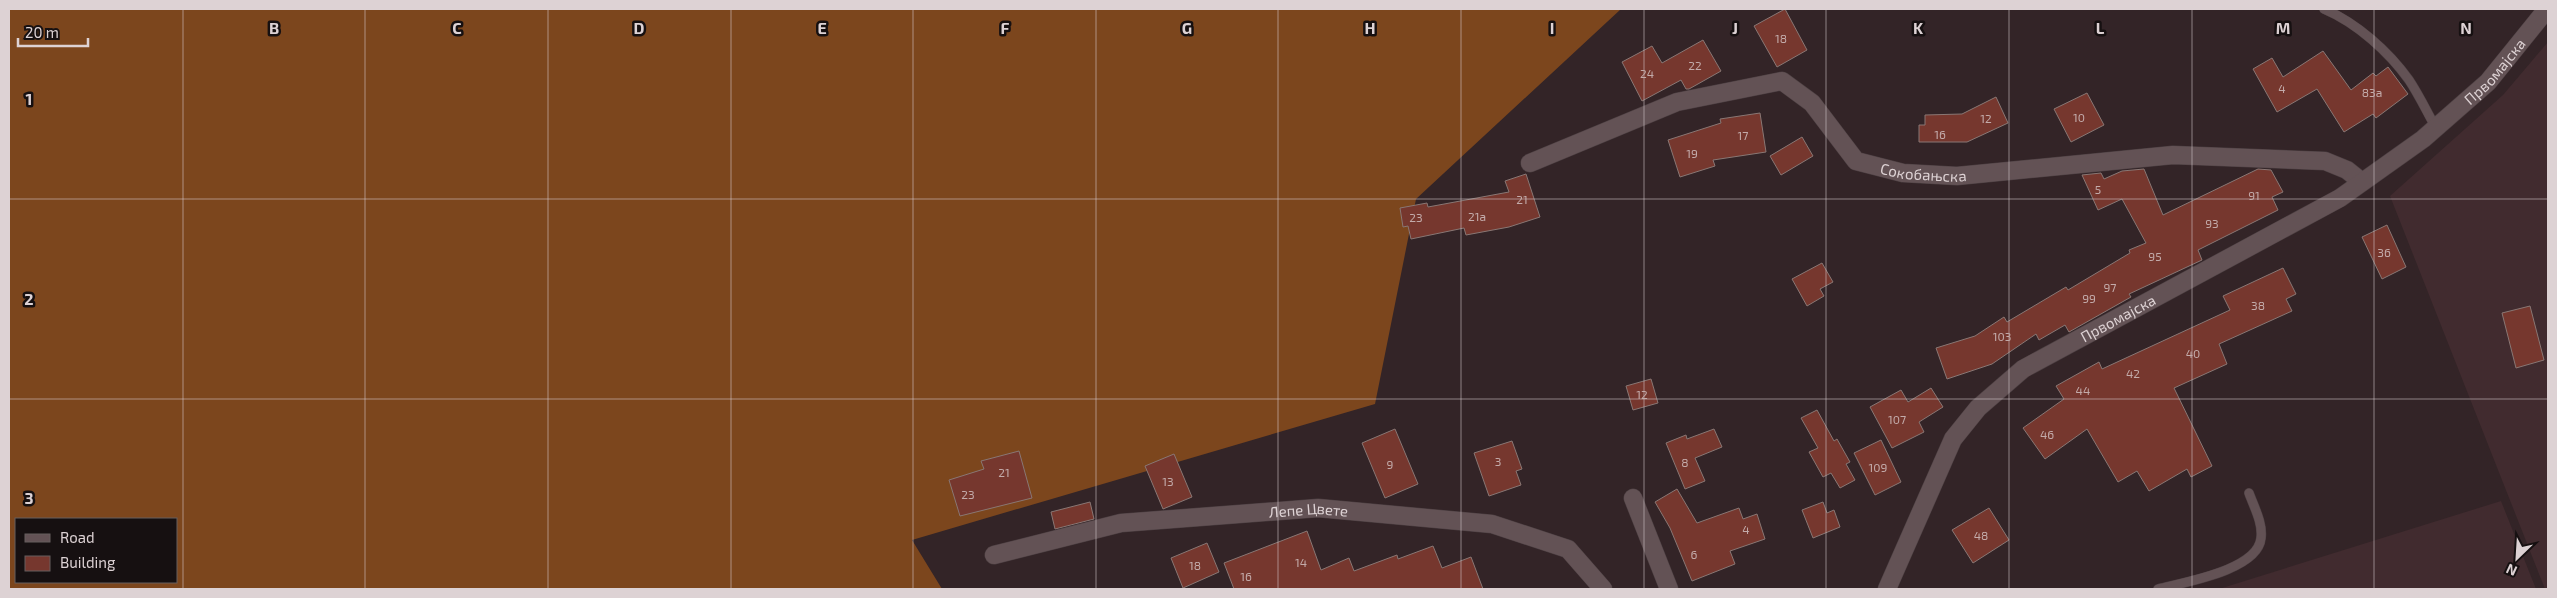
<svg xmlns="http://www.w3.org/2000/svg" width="2557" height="598" viewBox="0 0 2557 598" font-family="'Exo 2',sans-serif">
  <rect width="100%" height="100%" fill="#332427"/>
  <!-- built -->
  <path fill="#412b2f" d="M 2548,42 L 2548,589 L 2545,589 L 2390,196 L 2503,95 Z
    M 2501,501 L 2536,589 L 2219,589 Z"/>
  <!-- forest -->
  <path fill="#7c461d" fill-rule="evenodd" d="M 9,9 L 1621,9 L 1416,199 L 1375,404 L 912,540 L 942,589 L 9,589 ZM 16,519 L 176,519 L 176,582 L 16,582 Z"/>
  <!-- building -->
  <path fill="#76372e" stroke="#897774" d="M 1785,9 L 1807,50 L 1777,67 L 1754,26 Z
    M 1703,40 L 1721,71 L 1689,89 L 1686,89 L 1681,80 L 1642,101 L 1622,62 L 1652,46 L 1662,63 Z
    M 2323,51 L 2351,90 L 2373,73 L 2376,76 L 2388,67 L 2408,94 L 2376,118 L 2373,114 L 2344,132 L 2317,89 L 2277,112 L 2253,69 L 2272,58 L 2283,77 Z
    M 2087,93 L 2104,125 L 2071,142 L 2054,109 Z
    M 1996,97 L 2008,123 L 1967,142 L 1919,142 L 1919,125 L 1925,125 L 1925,115 L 1962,114 Z
    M 1760,113 L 1766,152 L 1713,160 L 1715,166 L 1680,177 L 1668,140 L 1721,123 L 1720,119 Z
    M 1802,137 L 1813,156 L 1781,175 L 1770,156 Z
    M 2144,169 L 2163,215 L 2258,169 L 2271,170 L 2283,192 L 2272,197 L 2278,210 L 2198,250 L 2202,260 L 2129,294 L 2131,297 L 2069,332 L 2065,325 L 2039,340 L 2036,334 L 1992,364 L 1947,379 L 1936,348 L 1975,336 L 2004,317 L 2007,322 L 2066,287 L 2068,290 L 2130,253 L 2129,250 L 2146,243 L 2122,199 L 2098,210 L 2082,175 L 2101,173 L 2104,179 L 2122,171 Z
    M 1526,174 L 1540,217 L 1509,227 L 1466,235 L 1464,228 L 1411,239 L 1408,226 L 1403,227 L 1400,208 L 1427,203 L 1428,207 L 1509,192 L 1505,181 Z
    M 2387,225 L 2406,267 L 2382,279 L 2362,237 Z
    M 1822,263 L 1833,282 L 1820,289 L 1824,296 L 1807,306 L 1792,279 Z
    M 2283,268 L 2296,294 L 2286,299 L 2292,311 L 2219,344 L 2227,364 L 2174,388 L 2212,466 L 2191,477 L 2187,469 L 2149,491 L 2137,471 L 2118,482 L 2087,429 L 2045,459 L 2023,428 L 2064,399 L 2056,386 L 2099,362 L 2102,369 L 2230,310 L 2223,296 Z
    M 2530,306 L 2544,360 L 2516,368 L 2502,313 Z
    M 1651,379 L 1658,403 L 1633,410 L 1626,386 Z
    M 1931,388 L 1943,407 L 1919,422 L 1924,432 L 1892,448 L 1870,407 L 1901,390 L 1908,402 Z
    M 1817,410 L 1834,441 L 1837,439 L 1850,462 L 1846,464 L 1855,480 L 1840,488 L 1831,473 L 1823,477 L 1809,452 L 1818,448 L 1801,418 Z
    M 1395,429 L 1418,484 L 1385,498 L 1362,443 Z
    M 1714,429 L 1722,447 L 1695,458 L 1705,481 L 1685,489 L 1666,443 L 1686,435 L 1687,439 Z
    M 1881,440 L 1901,482 L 1875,495 L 1854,453 Z
    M 1512,441 L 1522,469 L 1516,471 L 1521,485 L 1489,496 L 1474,453 Z
    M 1019,451 L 1032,498 L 960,516 L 949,480 L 984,469 L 981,461 Z
    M 1174,454 L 1192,497 L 1163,509 L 1145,466 Z
    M 1677,489 L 1697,523 L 1739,508 L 1743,519 L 1757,514 L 1765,539 L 1730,551 L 1735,564 L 1692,581 L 1670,528 L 1655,502 Z
    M 1090,502 L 1094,519 L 1055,529 L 1051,512 Z
    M 1823,502 L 1827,513 L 1834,510 L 1840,527 L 1813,538 L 1802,510 Z
    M 1989,508 L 2009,540 L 1973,563 L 1952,530 Z
    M 1307,531 L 1321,570 L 1349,558 L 1354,571 L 1397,555 L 1398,559 L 1433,546 L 1442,568 L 1471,557 L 1483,589 L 1234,589 L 1224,563 Z
    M 1207,543 L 1219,572 L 1183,588 L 1171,558 Z"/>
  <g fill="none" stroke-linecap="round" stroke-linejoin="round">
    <!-- service casing -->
    <g stroke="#4d4043" stroke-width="10">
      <path id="service" d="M 2324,9 C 2357,23 2389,52 2409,80 C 2419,95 2427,112 2436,128
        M 2158,589 C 2185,582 2258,570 2261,538 C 2263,523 2254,507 2249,493"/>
    </g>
    <!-- minor casing -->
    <g stroke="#4d4043" stroke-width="19">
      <g id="minor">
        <path id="s1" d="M 1530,163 L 1677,102 L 1782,81 L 1812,103 L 1856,161 L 1903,173 L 1957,176 L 2173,155 L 2325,161 L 2347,170 L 2362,182"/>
        <path d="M 1633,498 L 1669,589"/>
        <path id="s2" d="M 994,555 L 1121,523 L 1318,508 L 1492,524 L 1568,549 L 1603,589"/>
        <path id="s3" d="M 1887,589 L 1953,439 L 1978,408 L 2023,369 L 2340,198 L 2423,139 L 2488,82 L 2547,9"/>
      </g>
    </g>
    <!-- service -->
    <use href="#service" stroke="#635255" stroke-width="9"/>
    <!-- minor -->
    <use href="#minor" stroke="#635255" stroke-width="18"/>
  </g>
  <!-- grid -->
  <path fill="none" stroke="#ddd2d4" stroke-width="1" stroke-opacity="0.55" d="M 183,9 L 183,589M 365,9 L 365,589M 548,9 L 548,589M 731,9 L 731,589M 913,9 L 913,589M 1096,9 L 1096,589M 1278,9 L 1278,589M 1461,9 L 1461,589M 1644,9 L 1644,589M 1826,9 L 1826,589M 2009,9 L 2009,589M 2192,9 L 2192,589M 2374,9 L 2374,589M 9,199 L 2548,199M 9,399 L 2548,399"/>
  <g text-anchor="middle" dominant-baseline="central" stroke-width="5" stroke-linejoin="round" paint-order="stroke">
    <!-- number labels -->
    <g font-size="12" fill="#c3abaa">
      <text x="1781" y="38">18</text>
      <text x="1695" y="65">22</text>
      <text x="1647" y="73">24</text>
      <text x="2282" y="88">4</text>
      <text x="2372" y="92">83a</text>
      <text x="2079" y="117">10</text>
      <text x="1986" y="118">12</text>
      <text x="1940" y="134">16</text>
      <text x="1743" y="135">17</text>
      <text x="1692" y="153">19</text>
      <text x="2098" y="189">5</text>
      <text x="2254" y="195">91</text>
      <text x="1522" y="199">21</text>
      <text x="1477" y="216">21a</text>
      <text x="1416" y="217">23</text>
      <text x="2212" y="223">93</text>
      <text x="2384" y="252">36</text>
      <text x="2155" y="256">95</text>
      <text x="2110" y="287">97</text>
      <text x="2089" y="298">99</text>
      <text x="2258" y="305">38</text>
      <text x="2002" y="336">103</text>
      <text x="2193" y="353">40</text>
      <text x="2133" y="373">42</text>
      <text x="2083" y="390">44</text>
      <text x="1642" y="394">12</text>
      <text x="1897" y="419">107</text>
      <text x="2047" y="434">46</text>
      <text x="1498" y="461">3</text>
      <text x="1685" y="462">8</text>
      <text x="1390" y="464">9</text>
      <text x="1878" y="467">109</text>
      <text x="1004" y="472">21</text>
      <text x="1168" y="481">13</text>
      <text x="968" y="494">23</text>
      <text x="1746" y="529">4</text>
      <text x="1981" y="535">48</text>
      <text x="1694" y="554">6</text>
      <text x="1301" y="562">14</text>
      <text x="1195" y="565">18</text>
      <text x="1246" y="576">16</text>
    </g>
    <!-- street labels -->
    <g font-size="15" fill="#ddd2d4" stroke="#161011">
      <text stroke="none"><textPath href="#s3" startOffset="824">Првомајска</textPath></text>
      <text stroke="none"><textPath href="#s1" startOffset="445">Сокобањска</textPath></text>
      <text stroke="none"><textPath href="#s3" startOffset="371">Првомајска</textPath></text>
      <text stroke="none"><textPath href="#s2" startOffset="319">Лепе Цвете</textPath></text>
    </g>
  </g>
  <g font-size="16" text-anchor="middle" font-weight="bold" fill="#ddd2d4" stroke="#161011" stroke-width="5" stroke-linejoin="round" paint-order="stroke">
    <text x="274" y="34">B</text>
    <text x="457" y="34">C</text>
    <text x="639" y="34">D</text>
    <text x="822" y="34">E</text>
    <text x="1005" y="34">F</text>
    <text x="1187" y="34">G</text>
    <text x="1370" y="34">H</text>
    <text x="1552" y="34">I</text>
    <text x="1735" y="34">J</text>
    <text x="1918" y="34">K</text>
    <text x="2100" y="34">L</text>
    <text x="2283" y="34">M</text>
    <text x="2466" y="34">N</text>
    <text x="29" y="105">1</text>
    <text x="29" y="305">2</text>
    <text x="29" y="504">3</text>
  </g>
  <!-- border -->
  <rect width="2557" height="598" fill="none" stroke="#ddd2d4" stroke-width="20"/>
  <!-- legend -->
  <rect x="15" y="518" width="162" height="65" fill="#161011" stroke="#665e5f"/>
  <rect x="25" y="534" width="25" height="8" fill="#635255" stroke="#665e5f"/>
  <text x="60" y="543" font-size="15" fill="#ddd2d4">Road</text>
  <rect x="25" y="556" width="25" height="15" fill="#76372e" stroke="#665e5f"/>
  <text x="60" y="568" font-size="15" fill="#ddd2d4">Building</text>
  <!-- north arrow -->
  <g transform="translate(2517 558) rotate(205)" stroke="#161011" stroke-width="4" paint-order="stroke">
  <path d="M0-4L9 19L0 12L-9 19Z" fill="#ddd2d4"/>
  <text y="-8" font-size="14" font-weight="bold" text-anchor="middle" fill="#ddd2d4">N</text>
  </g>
  <!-- scale -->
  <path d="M18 38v8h70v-8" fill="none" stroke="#ddd2d4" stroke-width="2.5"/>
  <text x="25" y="38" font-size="15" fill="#ddd2d4" stroke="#161011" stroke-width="4" paint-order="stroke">20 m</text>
</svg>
